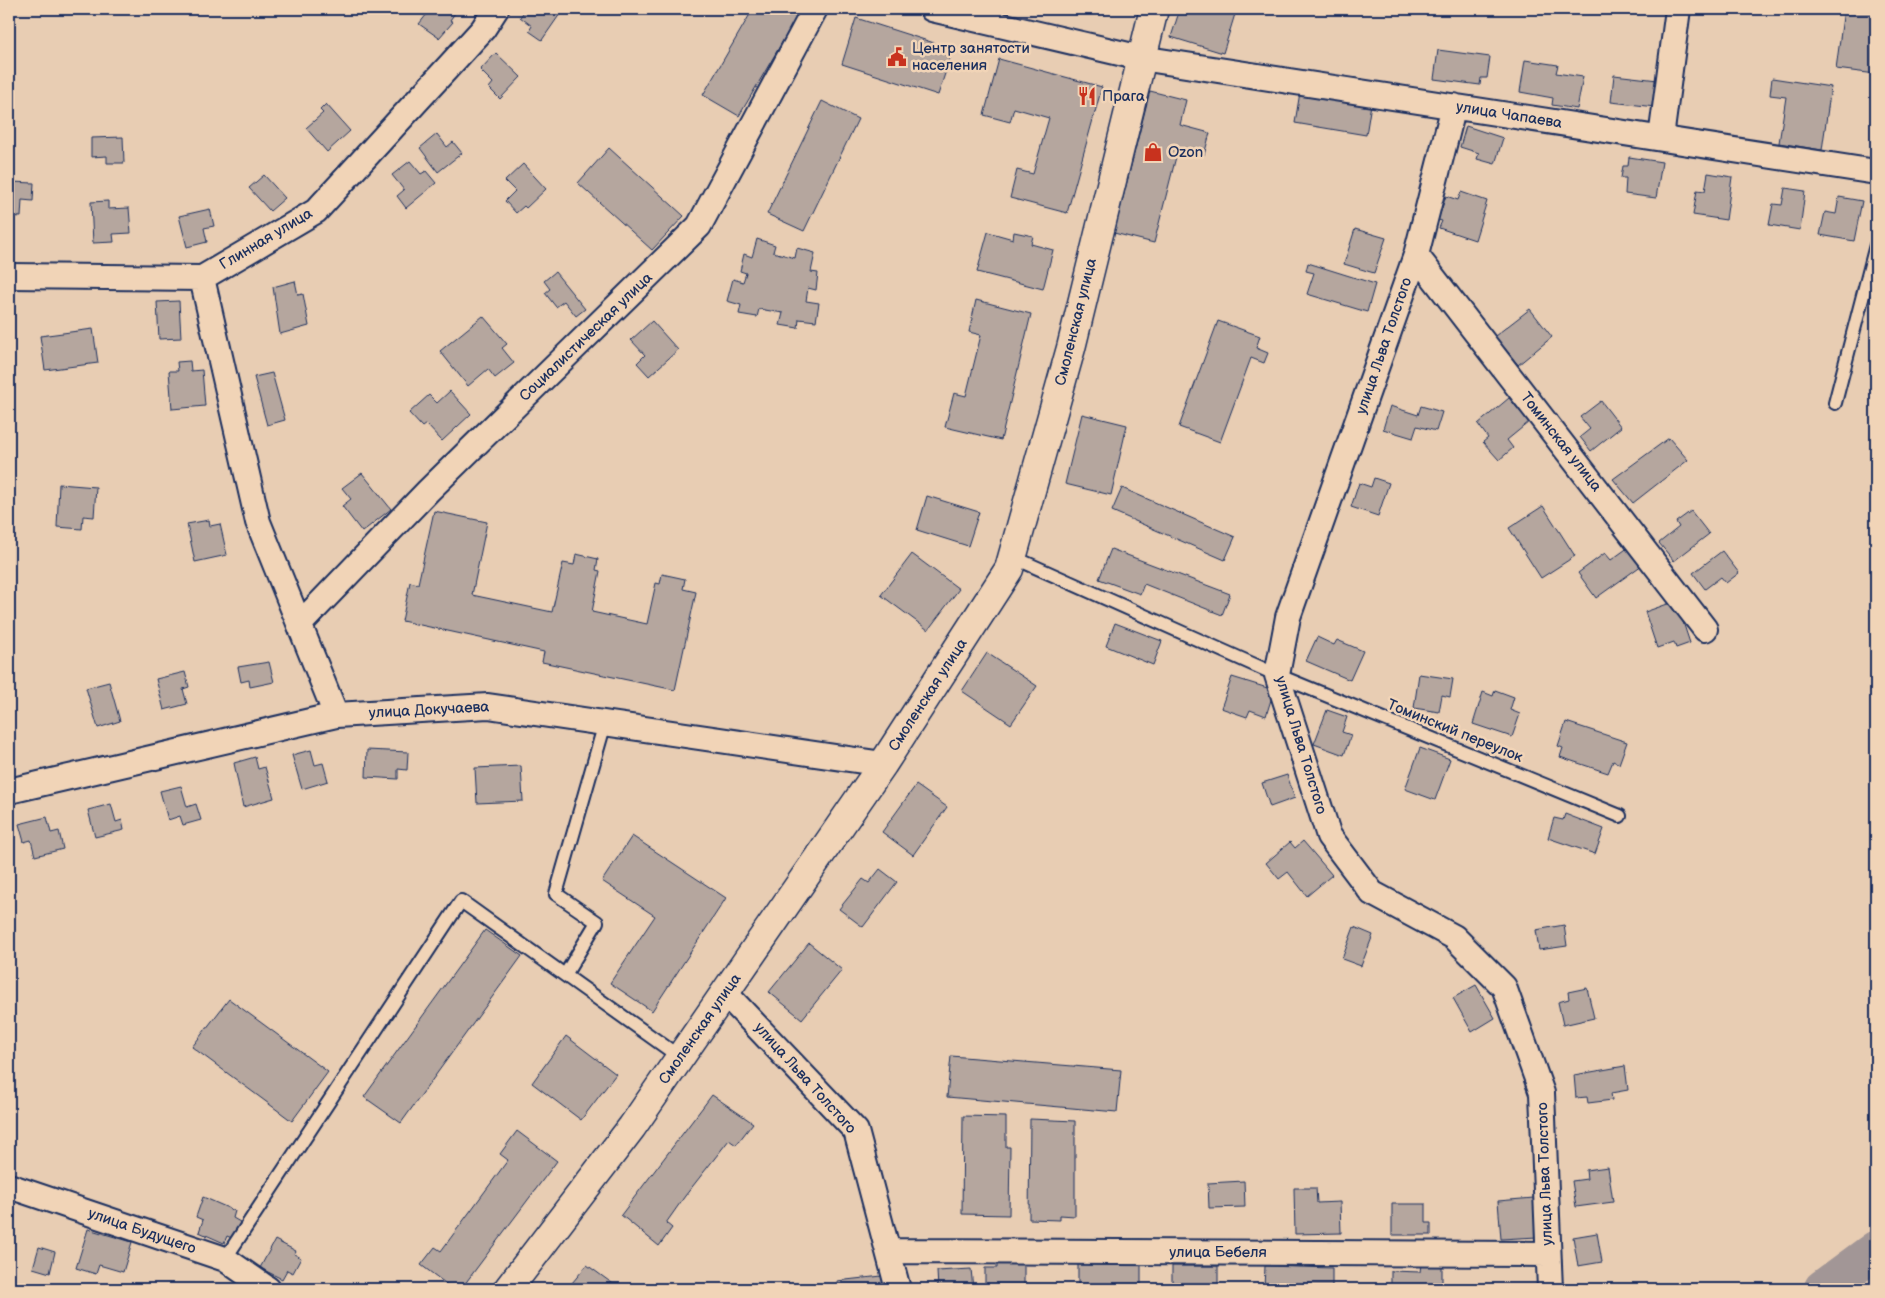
<svg xmlns="http://www.w3.org/2000/svg" width="1885" height="1298" viewBox="0 0 1885 1298" font-family="'Balsamiq Sans',sans-serif">
  <rect width="100%" height="100%" fill="#e8cdb3"/>
  <filter id="ink" filterUnits="userSpaceOnUse"><feTurbulence type="fractalNoise" baseFrequency=".02" numOctaves="2"/><feDisplacementMap in="SourceGraphic" scale="10" xChannelSelector="R" yChannelSelector="G"/><feConvolveMatrix kernelMatrix="1 2 1 2 8 2 1 2 1" color-interpolation-filters="sRGB"/></filter>
  <g filter="url(#ink)">
    <g fill="none" stroke-linecap="round" stroke-linejoin="round">
      <!-- river -->
      <path stroke="#a29696" stroke-width="39" d="M 1823,1289 L 1876,1250"/>
    </g>
    <!-- building -->
    <path fill="#b5a69e" stroke="#1b2f5e" d="M 431,9 L 458,9 L 450,20 L 453,22 L 439,38 L 419,24 Z
      M 526,9 L 554,9 L 560,14 L 542,40 L 529,31 L 532,26 L 520,17 Z
      M 753,9 L 782,9 L 797,17 L 739,116 L 703,95 Z
      M 1180,9 L 1220,9 L 1235,14 L 1223,53 L 1171,37 Z
      M 1844,9 L 1876,9 L 1876,74 L 1836,69 Z
      M 856,18 L 953,49 L 938,95 L 842,64 Z
      M 1438,50 L 1490,57 L 1487,78 L 1481,78 L 1480,85 L 1434,79 Z
      M 496,53 L 521,77 L 500,99 L 489,88 L 493,83 L 480,70 Z
      M 999,59 L 1102,87 L 1067,213 L 1010,198 L 1017,170 L 1033,174 L 1049,118 L 1014,108 L 1010,122 L 984,115 Z
      M 1525,60 L 1558,65 L 1556,73 L 1583,77 L 1577,109 L 1552,105 L 1553,98 L 1520,92 Z
      M 1614,75 L 1658,80 L 1655,107 L 1611,102 Z
      M 1772,78 L 1831,87 L 1822,150 L 1779,143 L 1786,97 L 1770,95 Z
      M 1150,91 L 1186,100 L 1180,125 L 1210,133 L 1204,155 L 1178,149 L 1154,243 L 1114,233 Z
      M 1300,92 L 1371,104 L 1366,135 L 1295,123 Z
      M 822,101 L 858,119 L 804,231 L 767,214 Z
      M 326,104 L 350,131 L 327,152 L 306,128 L 323,113 L 320,110 Z
      M 1466,126 L 1503,138 L 1495,164 L 1477,159 L 1479,153 L 1460,147 Z
      M 437,134 L 447,147 L 453,142 L 462,153 L 438,172 L 420,148 Z
      M 123,137 L 124,163 L 107,163 L 107,156 L 91,157 L 91,138 Z
      M 609,148 L 684,216 L 652,250 L 578,183 Z
      M 1629,157 L 1662,162 L 1656,198 L 1625,194 L 1626,178 L 1621,178 L 1623,166 L 1628,166 Z
      M 410,161 L 421,174 L 426,171 L 436,183 L 406,208 L 397,196 L 404,190 L 392,175 Z
      M 523,164 L 546,189 L 526,208 L 524,206 L 516,213 L 505,201 L 515,191 L 505,181 Z
      M 9,171 L 11,171 L 11,182 L 34,183 L 33,201 L 22,200 L 21,217 L 9,216 Z
      M 1708,173 L 1732,177 L 1726,220 L 1693,215 L 1697,190 L 1705,191 Z
      M 264,175 L 285,198 L 270,211 L 249,188 Z
      M 1785,188 L 1805,191 L 1800,230 L 1769,225 L 1773,204 L 1782,205 Z
      M 1461,192 L 1487,201 L 1475,240 L 1439,228 L 1442,221 L 1438,220 L 1446,196 L 1458,200 Z
      M 1839,197 L 1862,201 L 1854,241 L 1820,235 L 1825,212 L 1836,214 Z
      M 108,201 L 108,209 L 129,208 L 131,233 L 113,234 L 114,242 L 93,243 L 91,202 Z
      M 210,209 L 214,226 L 204,228 L 207,242 L 187,247 L 179,216 Z
      M 1355,229 L 1386,238 L 1374,273 L 1344,264 Z
      M 988,232 L 1013,239 L 1014,232 L 1033,236 L 1031,244 L 1053,250 L 1043,289 L 977,272 Z
      M 757,239 L 775,245 L 773,252 L 795,258 L 797,248 L 815,253 L 811,272 L 818,273 L 816,290 L 808,288 L 806,301 L 819,303 L 816,321 L 799,319 L 798,328 L 780,325 L 783,313 L 759,309 L 757,317 L 739,314 L 741,305 L 727,301 L 733,279 L 743,282 L 746,273 L 740,271 L 744,254 L 752,257 Z
      M 1308,263 L 1375,284 L 1367,312 L 1307,294 L 1314,273 L 1306,271 Z
      M 555,272 L 585,309 L 576,316 L 564,301 L 556,307 L 545,293 L 550,289 L 544,281 Z
      M 295,281 L 298,295 L 303,294 L 309,326 L 280,334 L 273,287 Z
      M 976,300 L 1031,314 L 1001,440 L 945,427 L 954,393 L 966,396 L 981,335 L 969,332 Z
      M 179,301 L 181,338 L 159,339 L 157,302 Z
      M 1530,309 L 1552,337 L 1518,365 L 1495,336 Z
      M 483,316 L 507,344 L 502,348 L 514,363 L 495,378 L 488,369 L 468,386 L 440,351 Z
      M 652,321 L 678,350 L 649,376 L 637,363 L 645,355 L 631,340 Z
      M 1218,321 L 1260,336 L 1256,348 L 1268,353 L 1264,363 L 1251,358 L 1220,442 L 1179,427 Z
      M 93,329 L 98,363 L 45,370 L 40,336 Z
      M 190,361 L 191,371 L 202,370 L 205,406 L 172,409 L 169,371 L 178,371 L 177,362 Z
      M 272,373 L 285,420 L 267,425 L 254,377 Z
      M 450,391 L 471,414 L 442,441 L 426,424 L 422,427 L 409,413 L 429,395 L 437,403 Z
      M 1509,398 L 1529,422 L 1507,440 L 1513,448 L 1499,460 L 1483,442 L 1488,438 L 1478,424 Z
      M 1601,401 L 1621,427 L 1591,451 L 1580,437 L 1590,429 L 1580,417 Z
      M 1390,406 L 1418,415 L 1421,406 L 1442,412 L 1436,431 L 1417,426 L 1413,438 L 1383,429 Z
      M 1082,414 L 1127,425 L 1111,495 L 1065,484 Z
      M 1669,438 L 1688,460 L 1633,503 L 1613,479 Z
      M 362,473 L 391,509 L 362,532 L 342,506 L 351,499 L 342,488 Z
      M 1374,478 L 1389,483 L 1378,516 L 1351,507 L 1359,483 L 1371,487 Z
      M 59,484 L 96,487 L 94,517 L 83,516 L 82,529 L 57,527 Z
      M 1122,488 L 1235,537 L 1225,560 L 1112,511 Z
      M 927,496 L 979,512 L 968,546 L 917,530 Z
      M 1543,506 L 1575,556 L 1541,578 L 1509,528 Z
      M 434,511 L 487,522 L 472,595 L 552,612 L 563,563 L 574,565 L 576,554 L 598,559 L 596,570 L 600,571 L 592,612 L 647,624 L 656,583 L 660,584 L 662,574 L 685,579 L 683,589 L 696,592 L 675,690 L 542,662 L 544,652 L 402,621 L 410,582 L 418,584 Z
      M 1691,511 L 1709,534 L 1674,561 L 1659,543 L 1679,527 L 1676,522 Z
      M 209,520 L 210,526 L 220,524 L 227,555 L 195,562 L 187,524 Z
      M 1629,547 L 1642,565 L 1596,598 L 1578,573 L 1605,553 L 1611,560 Z
      M 1111,549 L 1230,594 L 1222,615 L 1144,584 L 1140,594 L 1099,579 Z
      M 1722,551 L 1739,573 L 1726,583 L 1721,577 L 1705,589 L 1693,573 Z
      M 912,554 L 959,589 L 928,630 L 881,595 Z
      M 1676,601 L 1690,643 L 1676,648 L 1674,642 L 1657,648 L 1645,612 Z
      M 1115,623 L 1162,641 L 1153,665 L 1106,646 Z
      M 1317,637 L 1334,645 L 1337,640 L 1363,651 L 1350,680 L 1306,661 Z
      M 987,653 L 1037,686 L 1011,724 L 962,691 Z
      M 269,662 L 274,682 L 250,687 L 249,680 L 241,682 L 238,667 Z
      M 185,672 L 189,687 L 183,689 L 187,704 L 164,710 L 156,679 Z
      M 1419,674 L 1453,679 L 1450,697 L 1442,695 L 1439,712 L 1414,708 Z
      M 1232,677 L 1274,690 L 1266,716 L 1250,710 L 1247,717 L 1221,708 Z
      M 109,682 L 120,721 L 98,728 L 86,688 Z
      M 1495,690 L 1514,697 L 1510,710 L 1520,714 L 1512,737 L 1473,724 L 1483,692 L 1493,696 Z
      M 1327,710 L 1347,717 L 1342,732 L 1351,735 L 1344,755 L 1314,744 Z
      M 1566,722 L 1627,742 L 1619,764 L 1613,761 L 1608,773 L 1560,757 L 1563,748 L 1558,746 Z
      M 1420,748 L 1450,759 L 1435,800 L 1405,789 Z
      M 311,750 L 315,765 L 323,763 L 328,781 L 302,789 L 292,755 Z
      M 367,750 L 408,752 L 407,770 L 398,769 L 398,779 L 366,777 Z
      M 255,757 L 258,769 L 265,767 L 274,798 L 243,807 L 234,763 Z
      M 521,766 L 523,801 L 477,803 L 475,768 Z
      M 1287,775 L 1295,798 L 1270,807 L 1262,783 Z
      M 916,785 L 947,807 L 913,855 L 882,832 Z
      M 181,786 L 187,807 L 196,804 L 201,820 L 183,825 L 180,816 L 168,820 L 160,791 Z
      M 111,804 L 116,822 L 122,820 L 124,830 L 95,837 L 88,810 Z
      M 1565,814 L 1604,829 L 1595,854 L 1548,838 L 1554,818 L 1563,820 Z
      M 47,817 L 51,833 L 59,831 L 63,849 L 35,856 L 31,840 L 24,842 L 19,824 Z
      M 632,836 L 726,898 L 652,1011 L 610,983 L 655,916 L 602,881 Z
      M 1303,841 L 1332,875 L 1307,896 L 1288,872 L 1279,879 L 1266,863 L 1290,842 L 1295,848 Z
      M 880,869 L 897,882 L 863,927 L 839,909 L 863,879 L 869,883 Z
      M 1564,925 L 1567,946 L 1539,950 L 1536,930 Z
      M 1354,927 L 1373,935 L 1361,966 L 1342,959 Z
      M 485,930 L 522,956 L 401,1123 L 364,1097 Z
      M 809,943 L 842,970 L 802,1019 L 769,992 Z
      M 1476,985 L 1495,1018 L 1472,1032 L 1453,998 Z
      M 1587,988 L 1594,1018 L 1563,1025 L 1558,1002 L 1569,999 L 1568,992 Z
      M 229,999 L 328,1072 L 292,1121 L 192,1047 Z
      M 566,1036 L 616,1074 L 581,1120 L 532,1083 Z
      M 951,1056 L 1121,1070 L 1117,1112 L 947,1097 Z
      M 1625,1066 L 1628,1090 L 1611,1093 L 1612,1100 L 1588,1103 L 1587,1097 L 1576,1098 L 1574,1075 Z
      M 712,1095 L 753,1123 L 736,1145 L 729,1140 L 685,1196 L 666,1223 L 672,1228 L 659,1246 L 621,1215 Z
      M 963,1116 L 1006,1117 L 1006,1147 L 1010,1147 L 1009,1215 L 962,1214 Z
      M 1030,1119 L 1075,1121 L 1075,1216 L 1060,1215 L 1060,1220 L 1029,1219 Z
      M 517,1131 L 557,1161 L 461,1289 L 453,1289 L 421,1265 L 435,1247 L 441,1251 L 508,1160 L 500,1154 Z
      M 1608,1167 L 1613,1202 L 1576,1207 L 1572,1181 L 1587,1179 L 1586,1170 Z
      M 1244,1181 L 1245,1207 L 1209,1208 L 1208,1183 Z
      M 1294,1188 L 1316,1188 L 1317,1203 L 1340,1202 L 1341,1233 L 1295,1234 Z
      M 203,1197 L 235,1211 L 233,1218 L 240,1222 L 234,1239 L 227,1236 L 224,1243 L 199,1232 L 203,1220 L 196,1217 Z
      M 1534,1198 L 1537,1237 L 1501,1239 L 1498,1201 Z
      M 1392,1204 L 1426,1204 L 1426,1223 L 1431,1223 L 1431,1235 L 1392,1235 Z
      M 88,1229 L 132,1242 L 123,1272 L 99,1265 L 96,1274 L 76,1268 Z
      M 1597,1233 L 1602,1262 L 1578,1266 L 1573,1237 Z
      M 275,1240 L 296,1251 L 294,1254 L 301,1258 L 293,1273 L 287,1270 L 282,1279 L 260,1268 Z
      M 39,1247 L 55,1252 L 50,1273 L 33,1268 Z
      M 1078,1262 L 1141,1262 L 1141,1289 L 1078,1289 Z
      M 997,1263 L 1024,1264 L 1024,1289 L 985,1289 L 985,1268 L 997,1268 Z
      M 1421,1264 L 1442,1264 L 1442,1289 L 1391,1289 L 1391,1271 L 1420,1272 Z
      M 587,1265 L 620,1289 L 567,1289 Z
      M 1172,1266 L 1218,1266 L 1218,1289 L 1172,1289 Z
      M 1265,1266 L 1332,1268 L 1332,1289 L 1264,1289 Z
      M 971,1269 L 973,1289 L 938,1289 L 937,1271 Z
      M 882,1276 L 883,1289 L 838,1289 L 837,1281 Z"/>
    <g fill="none" stroke-linecap="round" stroke-linejoin="round">
      <!-- lane casing -->
      <g stroke="#1b2f5e" stroke-width="16">
        <path id="lane" d="M 1835,403 L 1876,245
          M 1013,557 L 1277,675 L 1620,816
          M 565,975 L 597,922 L 556,894 L 605,723
          M 225,1259 L 461,901 L 681,1058"/>
      </g>
      <!-- street casing -->
      <g stroke="#1b2f5e" stroke-width="28">
        <path id="street" d="M 932,9 L 1141,58 L 1876,172
          M 1454,106 L 1416,255 L 1288,617 L 1277,675 L 1329,836 L 1372,893 L 1454,937 L 1504,987 L 1542,1093 L 1550,1289
          M 1661,138 L 1678,9
          M 1416,255 L 1705,629
          M 9,276 L 202,278 L 316,211 L 483,29 L 496,9
          M 202,278 L 258,522 L 336,715
          M 300,624 L 428,491 L 699,226 L 815,9
          M 9,791 L 336,715 L 488,706 L 883,764
          M 725,993 L 856,1131 L 898,1289
          M 9,1186 L 225,1259 L 268,1289
          M 889,1251 L 1548,1254"/>
      </g>
      <!-- secondary casing -->
      <g stroke="#1b2f5e" stroke-width="31">
        <path id="secondary" d="M 508,1289 L 632,1127 L 883,764 L 1009,569 L 1071,348 L 1154,9"/>
      </g>
      <!-- lane -->
      <use href="#lane" stroke="#f1d4b7" stroke-width="12"/>
      <!-- street -->
      <use href="#street" stroke="#f1d4b7" stroke-width="24"/>
      <!-- secondary -->
      <use href="#secondary" stroke="#f1d4b7" stroke-width="28"/>
    </g>
  </g>
  <!-- icons -->
  <defs>
    <g id="civic-bare" transform="scale(1.5)"><path d="M-.6-6.5H3V-4.5H.6V-3L4-1V1h2V6H-6V1h2V-1L-.6-3ZM-1.2 2.5V6h2.4V2.5Z" fill="#c8321e" stroke="#f1d4b7" stroke-width="2.5" paint-order="stroke"/></g>
    <g id="restaurant-bare" transform="scale(1.5)"><path d="M-5-6h1v4h1v-4h1v4h1v-4h1v5L-1.5 .5V6h-2V.5L-5-1ZM5-6V6H3V1.5H1.5Q1.5-4 5-6Z" fill="#c8321e" stroke="#f1d4b7" stroke-width="2.5" paint-order="stroke"/></g>
    <g id="shop-bare" transform="scale(1.5)"><path d="M-5-2.5h2.3a2.7 3.5 0 0 1 5.4 0H5L5.5 6h-11ZM-1.5-2.5h3a1.5 2.3 0 0 0-3 0Z" fill="#c8321e" stroke="#f1d4b7" stroke-width="2.5" paint-order="stroke"/></g>
  </defs>
  <g fill-rule="evenodd">
    <use href="#civic-bare" x="897" y="57"/>
    <use href="#restaurant-bare" x="1087" y="96"/>
    <use href="#shop-bare" x="1153" y="152"/>
  </g>
  <g text-anchor="middle" dominant-baseline="central" stroke-width="5" stroke-linejoin="round" paint-order="stroke">
    <!-- poi labels -->
    <g font-size="15" fill="#1b2f5e" stroke="#f1d4b7" text-anchor="start">
      <text x="912" y="48">Центр занятости<tspan x="912" dy="17">населения</tspan></text>
      <text x="1102" y="96">Прага</text>
      <text x="1168" y="152">Ozon</text>
    </g>
    <!-- street labels -->
    <g font-size="15" fill="#1b2f5e" stroke="#f1d4b7">
      <text transform="translate(1509 115) rotate(9)">улица Чапаева</text>
      <text transform="translate(266 239) rotate(-31)">Глинная улица</text>
      <text transform="translate(1076 322) rotate(-76)">Смоленская улица</text>
      <text transform="translate(586 337) rotate(-44)">Социалистическая улица</text>
      <text transform="translate(1384 346) rotate(-71)">улица Льва Толстого</text>
      <text transform="translate(1561 442) rotate(52)">Томинская улица</text>
      <text transform="translate(928 695) rotate(-57)">Смоленская улица</text>
      <text transform="translate(429 710) rotate(-3)">улица Докучаева</text>
      <text transform="translate(1455 731) rotate(22)">Томинский переулок</text>
      <text transform="translate(1301 745) rotate(73)">улица Льва Толстого</text>
      <text transform="translate(700 1029) rotate(-55)">Смоленская улица</text>
      <text transform="translate(805 1078) rotate(48)">улица Льва Толстого</text>
      <text transform="translate(1545 1174) rotate(-92)">улица Льва Толстого</text>
      <text transform="translate(142 1231) rotate(19)">улица Будущего</text>
      <text x="1218" y="1252">улица Бебеля</text>
    </g>
  </g>
  <!-- margin -->
  <rect width="1885" height="1298" fill="none" stroke="#f1d4b7" stroke-width="30"/>
  <rect x="15" y="15" width="1855" height="1268" fill="none" stroke="#1b2f5e" stroke-width="2" filter="url(#ink)"/>
</svg>
